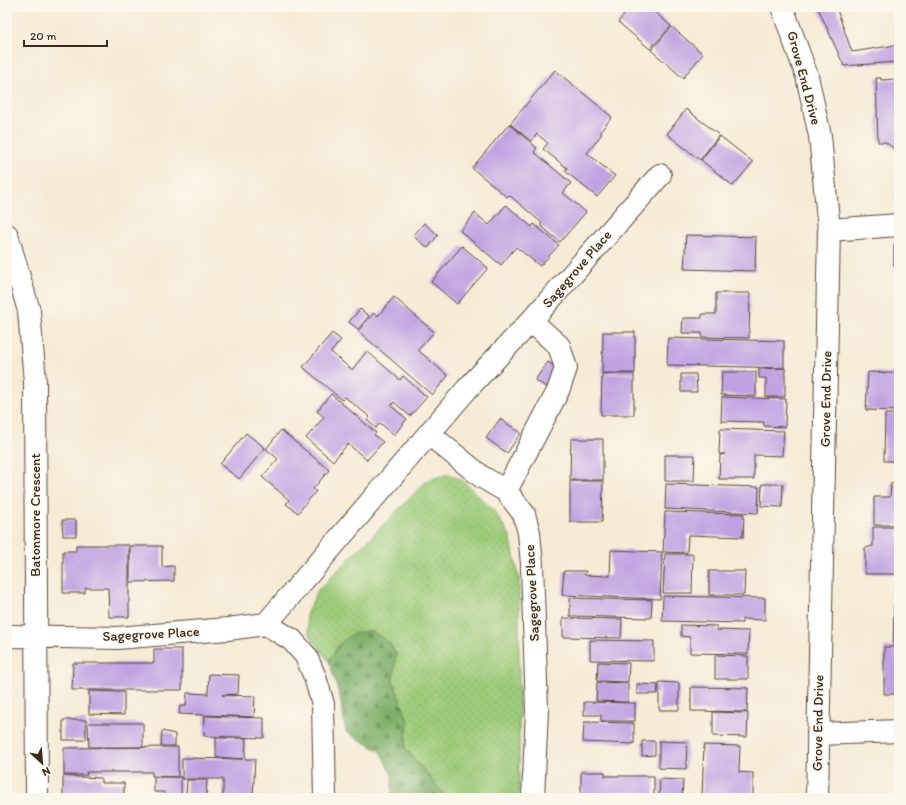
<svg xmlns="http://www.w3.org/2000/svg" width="906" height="805" viewBox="0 0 906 805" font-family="Itim,sans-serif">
  <defs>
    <pattern id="grass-dots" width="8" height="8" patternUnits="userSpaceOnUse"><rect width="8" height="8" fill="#9ecc7a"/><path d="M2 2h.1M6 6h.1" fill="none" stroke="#89af69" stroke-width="1.8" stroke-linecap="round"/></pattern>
    <pattern id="forest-firs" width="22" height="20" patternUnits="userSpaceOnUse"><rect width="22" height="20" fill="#7eb06a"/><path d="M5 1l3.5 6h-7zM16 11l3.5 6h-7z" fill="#688f57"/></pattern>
  </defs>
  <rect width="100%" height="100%" fill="#fbf7ec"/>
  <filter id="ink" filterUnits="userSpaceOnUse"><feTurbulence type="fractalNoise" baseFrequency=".025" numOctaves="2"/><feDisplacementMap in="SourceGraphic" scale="8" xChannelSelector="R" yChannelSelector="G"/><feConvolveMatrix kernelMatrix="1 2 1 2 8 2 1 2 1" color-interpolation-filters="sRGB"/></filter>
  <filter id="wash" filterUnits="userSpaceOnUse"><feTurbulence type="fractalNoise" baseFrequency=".012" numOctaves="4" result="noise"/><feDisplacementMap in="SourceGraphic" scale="16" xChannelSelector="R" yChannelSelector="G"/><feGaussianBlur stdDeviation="0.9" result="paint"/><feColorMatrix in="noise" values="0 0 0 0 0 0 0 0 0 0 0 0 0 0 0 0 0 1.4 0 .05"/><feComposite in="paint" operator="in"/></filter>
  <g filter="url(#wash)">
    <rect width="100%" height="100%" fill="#f5ebd6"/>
    <!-- grass -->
    <path fill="url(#grass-dots)" stroke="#6c7b4c" d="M 449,474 L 462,480 L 494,511 L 510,536 L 519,579 L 519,798 L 447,798 L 405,748 L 408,721 L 393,681 L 396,654 L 339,644 L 329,661 L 309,634 L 306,615 L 318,590 L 428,480 Z"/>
    <!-- forest -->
    <path fill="url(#forest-firs)" stroke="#5c6d44" d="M 371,631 L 389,642 L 396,654 L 393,681 L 408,721 L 405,748 L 447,798 L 392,798 L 392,775 L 380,751 L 346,732 L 340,697 L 329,661 C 340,642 347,632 371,631 Z"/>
    <g id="blocks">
      <!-- building -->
      <path fill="#bfa2e2" d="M 631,7 L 649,7 L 671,26 L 650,49 L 618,22 Z
        M 822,7 L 836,7 L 852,52 L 896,45 L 897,62 L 844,66 L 818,8 Z
        M 672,27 L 703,54 L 683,78 L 651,50 Z
        M 555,70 L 612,117 L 600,132 L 602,134 L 587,153 L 615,176 L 597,197 L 565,171 L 567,168 L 543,149 L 548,143 L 537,134 L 531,141 L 510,124 Z
        M 876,78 L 881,78 L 881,80 L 899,79 L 899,152 L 885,142 L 878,142 Z
        M 686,109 L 719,135 L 700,160 L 667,134 Z
        M 509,124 L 537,148 L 534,152 L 571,183 L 563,193 L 586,212 L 560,242 L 540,225 L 542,223 L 509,195 L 507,197 L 472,168 Z
        M 720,136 L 753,162 L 733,186 L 701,160 Z
        M 506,205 L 532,227 L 534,224 L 559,245 L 540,266 L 516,247 L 501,265 L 460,231 L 475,213 L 489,225 Z
        M 424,223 L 438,235 L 428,248 L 413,236 Z
        M 686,235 L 756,237 L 755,271 L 684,269 Z
        M 894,244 L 899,244 L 899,266 L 894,266 Z
        M 462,246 L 488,268 L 457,304 L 431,282 Z
        M 716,293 L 750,293 L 749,338 L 702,337 L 702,333 L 682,333 L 683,318 L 702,318 L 702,314 L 716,314 Z
        M 394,297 L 434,332 L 418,350 L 448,376 L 432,395 L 358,331 L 374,313 L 378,316 Z
        M 360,309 L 369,316 L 358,329 L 349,322 Z
        M 603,332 L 635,332 L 635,373 L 602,373 Z
        M 332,333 L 341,340 L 331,352 L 352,370 L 367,351 L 400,380 L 403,376 L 427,397 L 410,416 L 394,402 L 391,406 L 407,419 L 394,435 L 380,423 L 376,428 L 367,420 L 370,417 L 345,397 L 342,400 L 303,367 Z
        M 668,338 L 784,341 L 784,368 L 667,365 Z
        M 548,362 L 560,370 L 548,388 L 535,380 Z
        M 785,368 L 785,397 L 766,397 L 766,378 L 759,378 L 759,369 Z
        M 897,370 L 899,370 L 899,411 L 866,410 L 868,372 L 897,373 Z
        M 722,372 L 756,372 L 756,396 L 721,395 Z
        M 602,374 L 634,374 L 634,415 L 601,415 Z
        M 681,374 L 696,374 L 697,392 L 681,392 Z
        M 331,394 L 376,433 L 374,435 L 383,442 L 367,460 L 348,444 L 333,461 L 306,438 L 324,417 L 317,411 Z
        M 722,397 L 786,399 L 785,427 L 764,426 L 764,422 L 721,421 Z
        M 885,414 L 899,414 L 899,461 L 884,461 Z
        M 500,419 L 521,433 L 507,453 L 486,438 Z
        M 720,429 L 784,431 L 782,456 L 754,455 L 754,479 L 719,479 L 720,455 L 725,454 L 719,454 Z
        M 281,430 L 329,470 L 313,489 L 316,491 L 298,513 L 286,504 L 289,500 L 262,477 L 278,459 L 266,449 Z
        M 246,433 L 265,448 L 239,479 L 220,464 Z
        M 571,439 L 603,439 L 603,480 L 570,480 Z
        M 665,455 L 695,455 L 694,481 L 665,481 Z
        M 570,481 L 603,481 L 602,522 L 570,522 Z
        M 891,483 L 899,483 L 899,525 L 874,525 L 874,497 L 890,497 Z
        M 666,484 L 759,487 L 758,513 L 665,509 Z
        M 762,484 L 783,484 L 782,507 L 761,506 Z
        M 665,512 L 744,514 L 743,537 L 688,535 L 687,553 L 663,552 Z
        M 62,520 L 76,520 L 76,536 L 63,536 Z
        M 873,527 L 899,527 L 899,574 L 865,574 L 865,548 L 873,546 Z
        M 76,545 L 129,545 L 129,617 L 109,617 L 108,588 L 85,588 L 85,593 L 63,593 L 63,551 L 76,551 Z
        M 130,546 L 162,546 L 162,567 L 174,566 L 174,581 L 130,582 Z
        M 611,550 L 662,552 L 660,599 L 562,595 L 564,571 L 586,571 L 584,575 L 610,576 Z
        M 665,554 L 693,554 L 692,593 L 663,593 Z
        M 709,571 L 745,571 L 744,595 L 709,595 Z
        M 663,596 L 765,598 L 765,620 L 742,619 L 742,623 L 662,621 Z
        M 570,598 L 652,600 L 651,618 L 570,616 Z
        M 894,603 L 899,603 L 899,694 L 884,694 L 884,647 L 893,647 Z
        M 563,618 L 622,619 L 621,638 L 563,637 Z
        M 681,625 L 717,626 L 717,630 L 749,631 L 748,654 L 690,653 L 690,637 L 681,636 Z
        M 590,640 L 654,641 L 654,661 L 590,660 Z
        M 154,649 L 182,649 L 182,690 L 72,690 L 73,663 L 154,663 Z
        M 715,655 L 748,656 L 748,679 L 715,679 Z
        M 598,662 L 629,663 L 628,682 L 597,681 Z
        M 209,674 L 239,675 L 238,694 L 222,695 L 255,696 L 254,717 L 179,714 L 180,706 L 186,706 L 187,693 L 208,694 Z
        M 597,682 L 628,683 L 628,702 L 596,701 Z
        M 659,682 L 679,683 L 679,710 L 659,710 Z
        M 637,684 L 658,685 L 657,694 L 637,694 Z
        M 691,687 L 748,688 L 747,712 L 691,711 Z
        M 89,691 L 124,692 L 124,715 L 89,714 Z
        M 584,702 L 635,703 L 635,721 L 601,721 L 601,715 L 584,715 Z
        M 713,712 L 748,713 L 747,737 L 713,736 Z
        M 205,716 L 264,718 L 264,738 L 204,736 Z
        M 63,720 L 86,720 L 86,740 L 63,740 Z
        M 584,722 L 634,723 L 634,744 L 583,742 Z
        M 88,723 L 143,723 L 143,747 L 89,747 Z
        M 162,731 L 175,734 L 175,746 L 161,746 Z
        M 216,738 L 246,738 L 245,759 L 255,759 L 253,798 L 223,798 L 223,779 L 182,779 L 182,758 L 243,759 L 216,757 Z
        M 642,741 L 655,741 L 655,755 L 642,756 Z
        M 659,741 L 687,742 L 686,769 L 659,768 Z
        M 704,745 L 740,746 L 739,772 L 753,773 L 753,798 L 687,798 L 687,796 L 702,796 Z
        M 178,747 L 178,777 L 152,776 L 152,772 L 86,772 L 87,775 L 64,775 L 64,748 Z
        M 581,772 L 605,772 L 605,776 L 654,776 L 654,798 L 581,797 Z
        M 63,776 L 101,778 L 101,783 L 124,783 L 124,798 L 63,798 Z
        M 154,777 L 181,777 L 181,798 L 164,798 L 164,792 L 154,792 Z
        M 660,779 L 683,780 L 682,798 L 659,798 Z
        M 187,780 L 207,780 L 206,797 L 186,796 Z"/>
    </g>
  </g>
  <g filter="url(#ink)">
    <use href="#blocks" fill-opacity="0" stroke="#57473a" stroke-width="1"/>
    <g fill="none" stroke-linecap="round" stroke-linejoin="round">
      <!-- minor casing -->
      <g stroke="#57473a" stroke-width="24">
        <path id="minor" d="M 782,7 L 807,76 L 820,136 L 829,230 L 817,798
          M 829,230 L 899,225
          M 7,235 L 29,311 L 35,382 L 37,798
          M 429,434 L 482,477 L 506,491 L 524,514 L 529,533 L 532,564 L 537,710 L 533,798
          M 506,491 L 558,391 L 566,368 L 559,346 L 531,321
          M 266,624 L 467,389 L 531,321 L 660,175
          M 7,636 L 117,638 L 228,629 L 266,624 L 292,640 L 306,656 L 315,677 L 323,704 L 325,798
          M 818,734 L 899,731"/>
      </g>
      <!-- minor -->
      <use href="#minor" stroke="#fff" stroke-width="22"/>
    </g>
  </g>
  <g text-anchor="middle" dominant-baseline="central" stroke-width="3" stroke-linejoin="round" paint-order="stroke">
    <!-- street labels -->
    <g font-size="14" fill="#3b2a1e" stroke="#fbf7ec">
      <text transform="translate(804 78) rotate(75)">Grove End Drive</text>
      <text transform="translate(577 269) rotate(-49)">Sagegrove Place</text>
      <text transform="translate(826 399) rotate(-89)">Grove End Drive</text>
      <text transform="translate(35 515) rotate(-90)">Batonmore Crescent</text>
      <text transform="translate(532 593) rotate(-93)">Sagegrove Place</text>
      <text transform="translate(151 634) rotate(-3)">Sagegrove Place</text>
      <text transform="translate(818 723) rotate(-89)">Grove End Drive</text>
    </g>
  </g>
  <!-- margin -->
  <rect width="906" height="805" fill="none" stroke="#fbf7ec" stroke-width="24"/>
  <!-- north arrow -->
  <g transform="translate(42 763) rotate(154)" stroke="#fbf7ec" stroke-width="3" paint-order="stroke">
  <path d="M0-3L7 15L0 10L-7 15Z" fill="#3b2a1e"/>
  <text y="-6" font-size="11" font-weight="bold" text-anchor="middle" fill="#3b2a1e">N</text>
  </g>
  <!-- scale -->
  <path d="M24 40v6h83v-6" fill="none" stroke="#3b2a1e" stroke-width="2"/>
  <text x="30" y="40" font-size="12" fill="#3b2a1e" stroke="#fbf7ec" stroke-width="3" paint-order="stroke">20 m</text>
</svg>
